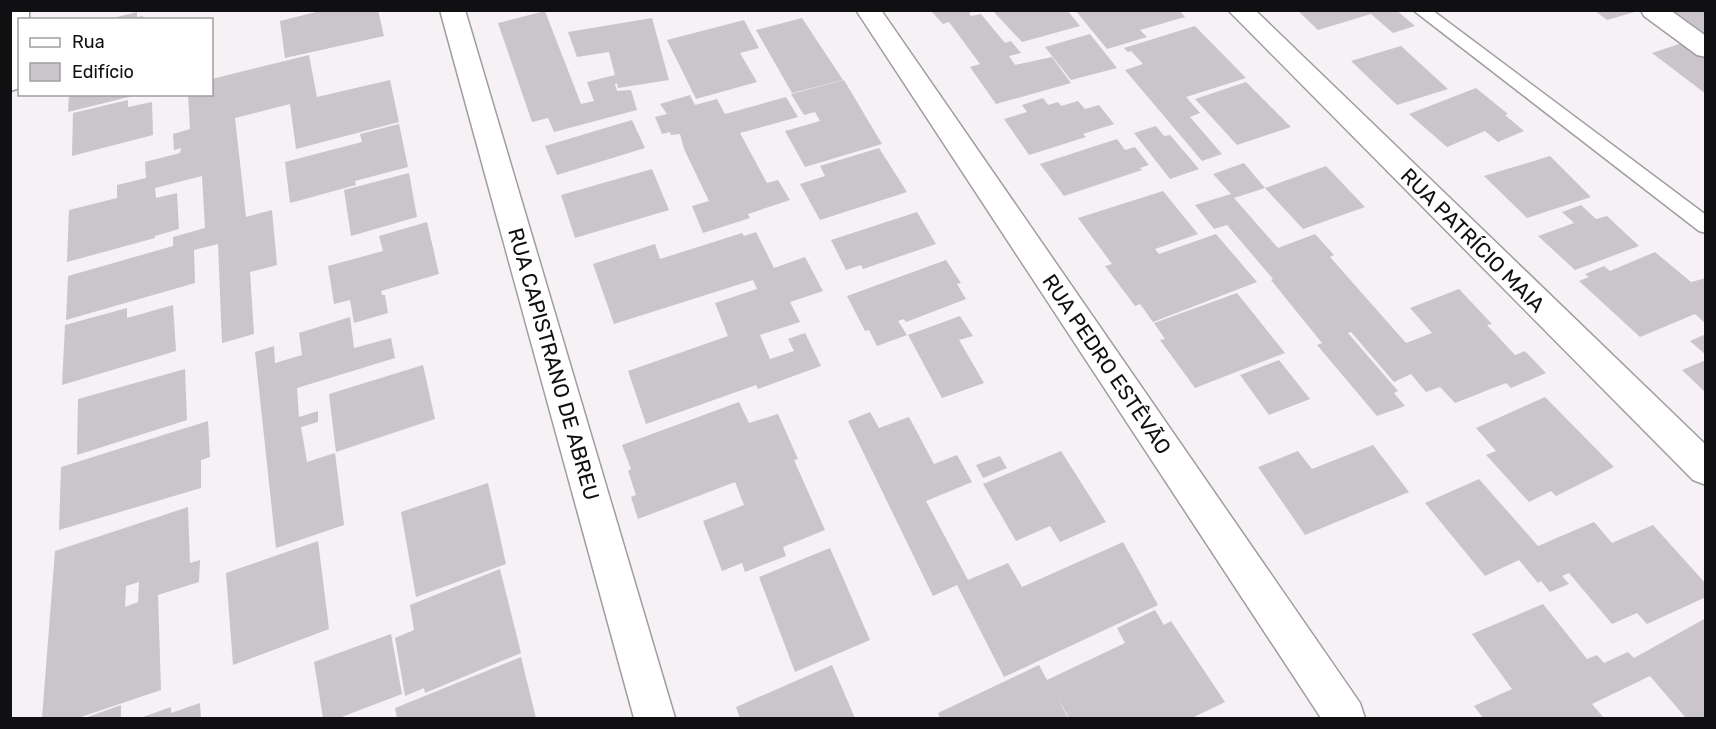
<svg xmlns="http://www.w3.org/2000/svg" width="1716" height="729" viewBox="0 0 1716 729" font-family="Rubik,sans-serif">
  <rect width="100%" height="100%" fill="#f5f1f5"/>
  <!-- building -->
  <path fill="#c9c5ca" fill-rule="evenodd" d="M 324,10 L 378,10 L 384,36 L 285,58 L 280,21 Z
    M 930,10 L 975,10 L 969,13 L 971,16 L 981,14 L 1005,43 L 1011,41 L 1021,53 L 1009,56 L 1015,65 L 1052,57 L 1071,83 L 996,104 L 970,67 L 980,64 L 949,22 L 943,24 Z
    M 992,10 L 1067,10 L 1080,26 L 1022,42 Z
    M 1075,10 L 1179,10 L 1185,17 L 1140,30 L 1147,37 L 1107,49 Z
    M 1297,10 L 1396,10 L 1415,26 L 1393,33 L 1371,14 L 1318,30 Z
    M 1594,10 L 1638,10 L 1638,11 L 1607,20 Z
    M 1672,10 L 1706,10 L 1706,34 Z
    M 545,11 L 581,104 L 594,101 L 587,82 L 615,75 L 609,52 L 577,57 L 568,32 L 652,18 L 669,80 L 618,88 L 617,83 L 615,84 L 617,91 L 631,90 L 637,110 L 554,132 L 548,118 L 532,122 L 498,23 Z
    M 137,12 L 137,17 L 143,16 L 143,20 L 105,20 Z
    M 802,18 L 843,80 L 792,93 L 756,30 Z
    M 744,20 L 759,48 L 740,53 L 757,82 L 696,99 L 667,40 Z
    M 1195,26 L 1246,78 L 1186,97 L 1200,113 L 1190,117 L 1222,154 L 1202,161 L 1125,70 L 1143,64 L 1131,51 L 1128,52 L 1124,48 Z
    M 1090,34 L 1117,68 L 1071,80 L 1045,47 Z
    M 1685,42 L 1706,58 L 1706,94 L 1652,53 Z
    M 1401,46 L 1448,89 L 1397,105 L 1351,61 Z
    M 309,55 L 317,97 L 390,80 L 399,122 L 296,149 L 290,104 L 235,118 L 246,217 L 272,210 L 277,265 L 250,272 L 254,334 L 222,343 L 218,244 L 194,250 L 195,283 L 66,320 L 68,276 L 173,246 L 173,237 L 205,228 L 202,176 L 155,188 L 156,198 L 177,193 L 179,229 L 155,236 L 155,238 L 67,262 L 69,210 L 117,198 L 117,185 L 146,178 L 145,162 L 180,153 L 181,148 L 174,150 L 173,134 L 190,129 L 188,94 L 212,94 L 212,79 Z
    M 844,80 L 882,144 L 805,167 L 785,131 L 820,121 L 815,112 L 804,115 L 791,94 Z
    M 1246,82 L 1291,127 L 1237,145 L 1195,99 Z
    M 1476,88 L 1508,114 L 1505,115 L 1524,131 L 1498,142 L 1485,131 L 1447,147 L 1409,114 Z
    M 69,94 L 136,94 L 137,95 L 68,112 Z
    M 690,95 L 695,105 L 717,99 L 725,114 L 786,97 L 798,117 L 740,133 L 767,183 L 778,180 L 790,200 L 748,214 L 750,218 L 703,233 L 692,206 L 709,201 L 684,149 L 680,134 L 671,135 L 670,132 L 662,134 L 655,117 L 667,114 L 660,104 Z
    M 1043,98 L 1048,105 L 1058,102 L 1061,106 L 1078,101 L 1085,109 L 1099,105 L 1114,124 L 1083,134 L 1086,137 L 1029,155 L 1004,119 L 1027,112 L 1022,105 Z
    M 128,100 L 128,107 L 152,102 L 153,135 L 72,156 L 73,113 Z
    M 632,120 L 645,148 L 557,175 L 545,146 Z
    M 399,124 L 408,167 L 355,181 L 356,185 L 290,203 L 285,162 L 362,142 L 360,134 Z
    M 1156,126 L 1164,136 L 1170,135 L 1199,169 L 1170,179 L 1134,133 Z
    M 1117,139 L 1125,150 L 1135,147 L 1149,165 L 1140,168 L 1142,170 L 1064,196 L 1040,164 Z
    M 879,148 L 907,192 L 820,220 L 800,184 L 825,176 L 820,166 Z
    M 1550,156 L 1591,197 L 1527,218 L 1484,176 Z
    M 1244,163 L 1265,188 L 1326,166 L 1365,207 L 1303,229 L 1265,188 L 1234,198 L 1278,248 L 1315,234 L 1334,255 L 1330,257 L 1406,343 L 1432,333 L 1410,308 L 1459,289 L 1492,324 L 1487,325 L 1515,355 L 1525,351 L 1546,373 L 1511,388 L 1506,383 L 1455,403 L 1440,387 L 1426,392 L 1411,374 L 1394,382 L 1351,332 L 1348,333 L 1398,391 L 1394,393 L 1405,406 L 1377,416 L 1317,345 L 1322,343 L 1271,280 L 1273,279 L 1227,225 L 1214,229 L 1195,205 L 1231,194 L 1213,174 Z
    M 652,169 L 669,210 L 575,238 L 561,195 Z
    M 409,173 L 417,217 L 351,236 L 344,190 Z
    M 1163,191 L 1198,234 L 1155,249 L 1159,254 L 1216,234 L 1257,282 L 1153,322 L 1140,304 L 1135,306 L 1105,266 L 1112,264 L 1078,218 Z
    M 1581,205 L 1596,219 L 1607,216 L 1639,246 L 1575,270 L 1538,236 L 1574,223 L 1562,212 Z
    M 917,212 L 936,244 L 863,269 L 861,265 L 846,270 L 831,240 Z
    M 427,222 L 439,274 L 381,291 L 382,295 L 385,295 L 388,313 L 354,323 L 350,300 L 334,304 L 328,266 L 383,251 L 379,236 Z
    M 756,232 L 774,268 L 805,257 L 823,291 L 790,302 L 800,322 L 760,335 L 770,359 L 794,351 L 788,339 L 805,333 L 821,366 L 758,389 L 756,385 L 646,424 L 628,371 L 728,336 L 715,303 L 757,289 L 753,280 L 614,324 L 593,264 L 655,244 L 660,259 L 742,233 L 744,236 Z
    M 1655,252 L 1691,282 L 1706,278 L 1706,324 L 1695,314 L 1640,337 L 1579,281 L 1589,277 L 1585,274 L 1604,266 L 1610,271 Z
    M 946,260 L 961,283 L 957,284 L 966,299 L 906,322 L 904,319 L 898,321 L 907,335 L 877,346 L 869,330 L 865,331 L 847,296 Z
    M 1237,293 L 1285,353 L 1195,388 L 1160,340 L 1165,339 L 1154,323 Z
    M 173,305 L 176,351 L 62,385 L 65,325 L 127,308 L 127,318 Z
    M 960,316 L 973,336 L 959,340 L 984,383 L 942,398 L 908,335 Z
    M 350,317 L 354,348 L 391,338 L 395,358 L 297,388 L 299,417 L 318,411 L 318,422 L 301,427 L 307,462 L 335,453 L 344,525 L 276,548 L 255,352 L 274,346 L 275,363 L 302,355 L 299,333 Z
    M 1706,334 L 1706,355 L 1690,341 Z
    M 1279,360 L 1310,399 L 1269,415 L 1240,375 Z
    M 1706,360 L 1706,393 L 1682,370 Z
    M 423,365 L 435,419 L 336,452 L 329,394 Z
    M 185,369 L 187,420 L 77,455 L 78,399 Z
    M 1545,397 L 1614,467 L 1556,496 L 1551,491 L 1529,502 L 1486,455 L 1496,451 L 1476,428 Z
    M 739,402 L 749,423 L 778,414 L 798,459 L 794,460 L 825,530 L 783,547 L 786,556 L 745,572 L 742,563 L 722,571 L 703,521 L 744,505 L 735,482 L 638,519 L 631,497 L 636,495 L 628,471 L 631,469 L 622,445 Z
    M 870,412 L 879,428 L 909,417 L 934,464 L 957,455 L 972,482 L 926,501 L 968,580 L 1008,563 L 1022,587 L 1123,542 L 1158,605 L 1004,677 L 957,585 L 933,596 L 848,421 Z
    M 208,421 L 210,457 L 201,460 L 201,488 L 59,530 L 61,467 Z
    M 1373,445 L 1409,492 L 1305,535 L 1258,467 L 1298,451 L 1312,469 Z
    M 1061,451 L 1106,522 L 1060,542 L 1050,526 L 1016,541 L 983,484 Z
    M 1000,456 L 1007,468 L 983,478 L 976,465 Z
    M 1479,479 L 1538,546 L 1594,522 L 1612,543 L 1653,525 L 1706,584 L 1706,597 L 1647,624 L 1637,613 L 1612,624 L 1569,573 L 1562,576 L 1569,584 L 1550,592 L 1541,581 L 1538,583 L 1519,560 L 1485,576 L 1425,503 Z
    M 488,483 L 506,564 L 416,597 L 401,512 Z
    M 188,507 L 190,563 L 200,560 L 199,582 L 158,595 L 161,690 L 78,718 L 42,718 L 55,551 ZM 139,582 L 138,602 L 125,607 L 126,586 Z
    M 318,541 L 329,629 L 233,665 L 226,573 Z
    M 830,548 L 870,640 L 795,672 L 759,577 Z
    M 500,569 L 521,653 L 425,693 L 424,688 L 405,696 L 395,638 L 414,630 L 410,605 Z
    M 1543,604 L 1587,659 L 1597,655 L 1604,663 L 1628,652 L 1634,658 L 1706,618 L 1706,718 L 1686,718 L 1650,676 L 1592,704 L 1604,718 L 1483,718 L 1474,706 L 1512,689 L 1472,634 Z
    M 1155,610 L 1164,625 L 1171,621 L 1225,702 L 1192,718 L 1069,718 L 1058,698 L 1068,718 L 940,718 L 938,713 L 1039,665 L 1047,680 L 1125,643 L 1117,628 Z
    M 391,634 L 402,694 L 339,718 L 323,718 L 314,662 Z
    M 521,657 L 536,718 L 397,718 L 395,708 Z
    M 832,665 L 855,718 L 740,718 L 736,707 Z
    M 200,703 L 201,718 L 140,718 L 171,707 L 171,713 Z
    M 121,705 L 121,718 L 85,718 Z"/>
  <g fill="none" stroke-linecap="round" stroke-linejoin="round">
    <!-- service casing -->
    <g stroke="#a09ca0" stroke-width="3">
      <path id="service" d="M 1413,10 L 1432,10 L 1706,215 L 1706,233 L 1699,231 Z"/>
    </g>
    <!-- minor casing -->
    <g stroke="#a09ca0" stroke-width="3">
      <path id="minor" d="M 10,10 L 29,10 L 29,20 L 20,20 L 20,88 L 10,91 Z
        M 440,10 L 465,10 L 675,718 L 634,718 Z
        M 856,10 L 881,10 L 1360,703 L 1365,718 L 1321,718 Z
        M 1228,10 L 1255,10 L 1706,445 L 1706,485 L 1693,480 Z
        M 1641,10 L 1670,10 L 1706,36 L 1706,57 L 1697,55 L 1644,16 Z"/>
    </g>
    <!-- service -->
    <use href="#service" fill="#fff" fill-rule="evenodd"/>
    <!-- minor -->
    <use href="#minor" fill="#fff" fill-rule="evenodd"/>
  </g>
  <g text-anchor="middle" dominant-baseline="central" stroke-width="4.5" stroke-linejoin="round" paint-order="stroke">
    <!-- street labels -->
    <g font-size="21" fill="#100f11" stroke="#fff">
      <text transform="translate(1473 240) rotate(45)">RUA PATRÍCIO MAIA</text>
      <text transform="translate(554 364) rotate(74)">RUA CAPISTRANO DE ABREU</text>
      <text transform="translate(1107 364) rotate(56)">RUA PEDRO ESTÊVÃO</text>
    </g>
  </g>
  <!-- border -->
  <rect width="1716" height="729" fill="none" stroke="#100f11" stroke-width="24"/>
  <!-- legend -->
  <rect x="18" y="18" width="195" height="78" fill="#ffffff" stroke="#9f9fa0" stroke-width="1.5"/>
  <rect x="30" y="38" width="30" height="9" fill="#ffffff" stroke="#9f9fa0" stroke-width="1.5"/>
  <text x="72" y="48" font-size="18" fill="#100f11">Rua</text>
  <rect x="30" y="63" width="30" height="18" fill="#c9c5ca" stroke="#9f9fa0" stroke-width="1.5"/>
  <text x="72" y="78" font-size="18" fill="#100f11">Edifício</text>
</svg>
